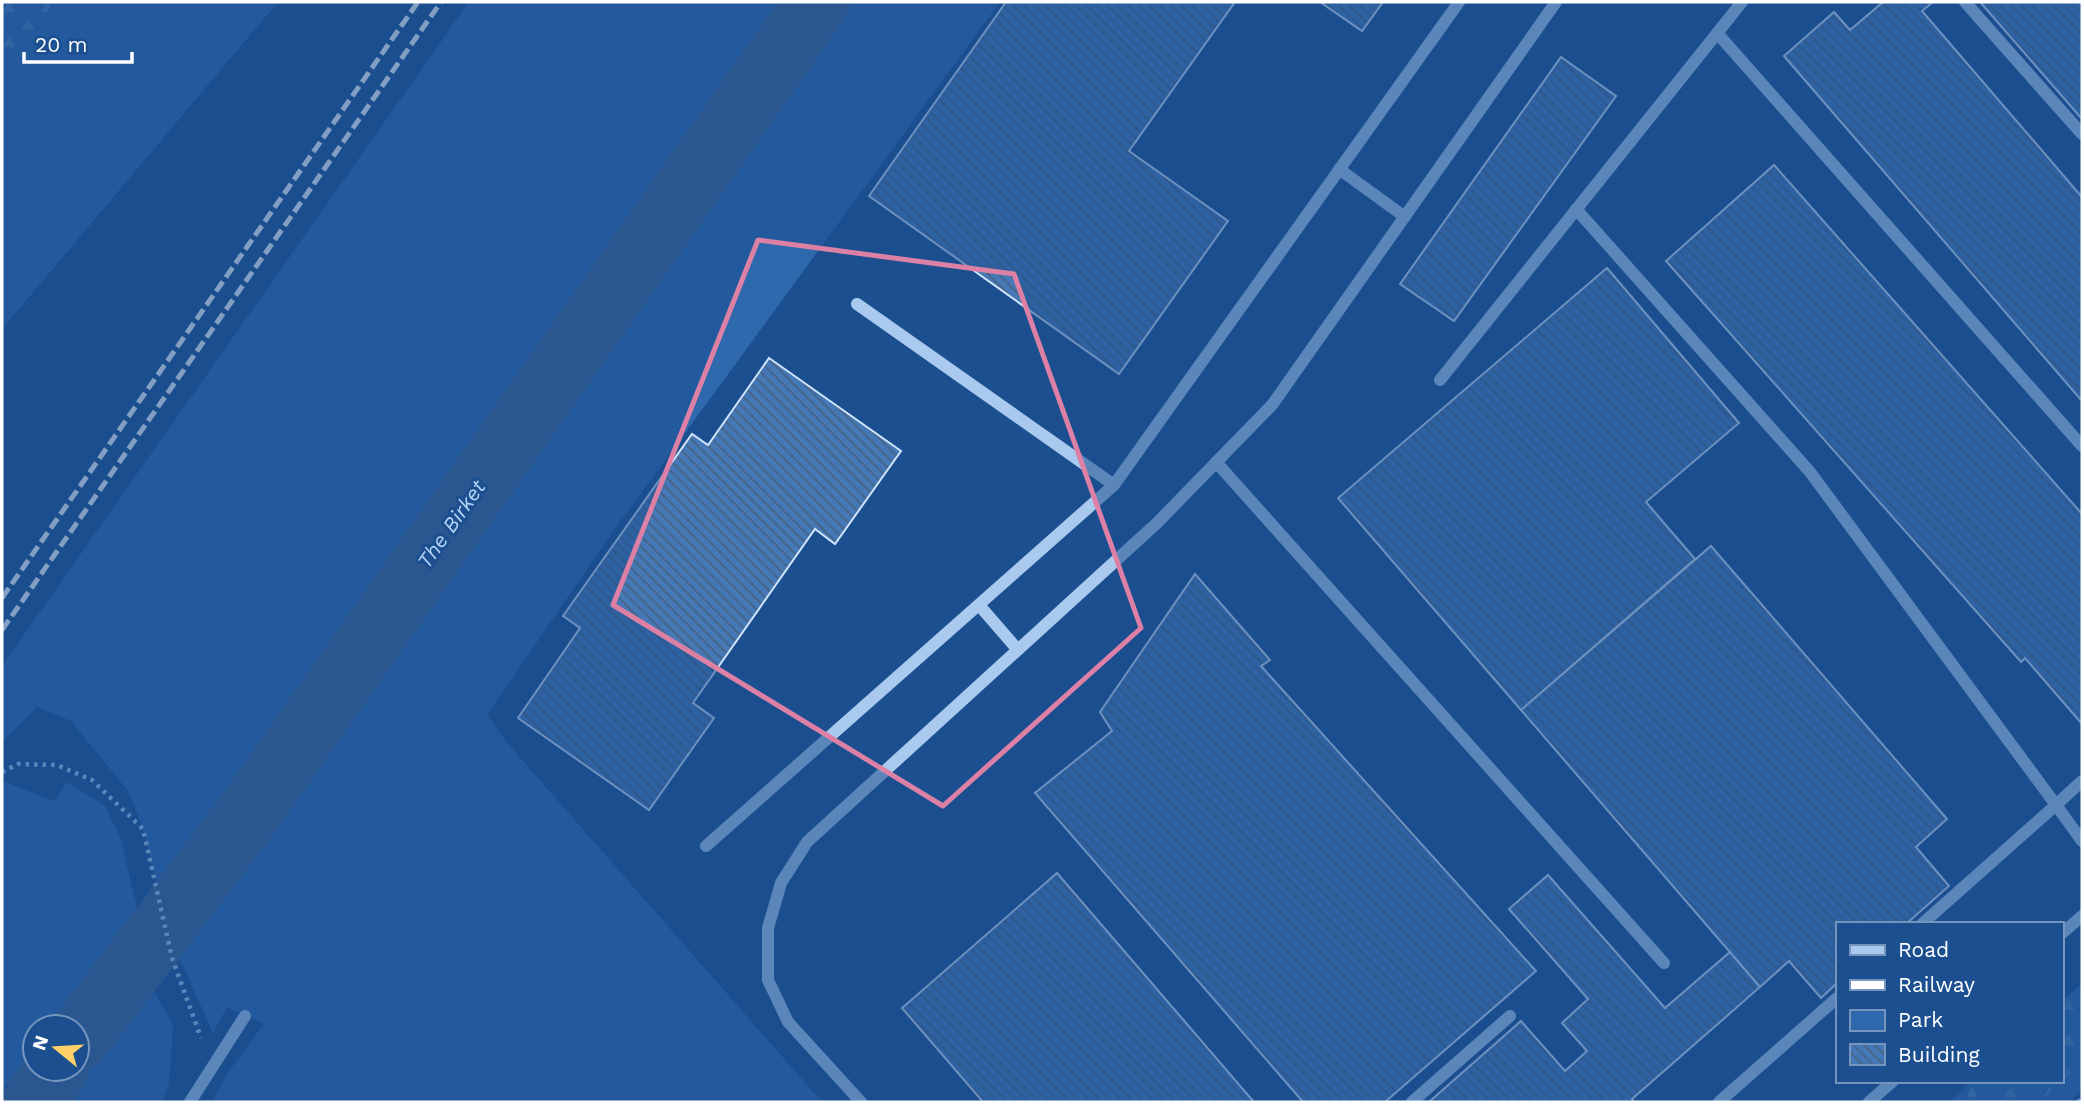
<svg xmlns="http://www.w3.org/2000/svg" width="2084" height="1104" viewBox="0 0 2084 1104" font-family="'Work Sans',sans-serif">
  <defs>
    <pattern id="forest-firs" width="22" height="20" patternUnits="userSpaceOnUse" patternTransform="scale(1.75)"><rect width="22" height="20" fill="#2e69ad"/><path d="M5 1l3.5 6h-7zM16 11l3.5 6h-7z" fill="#4d80b9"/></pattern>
    <pattern id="building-back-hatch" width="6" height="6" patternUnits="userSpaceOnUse" patternTransform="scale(1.75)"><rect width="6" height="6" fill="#4478b7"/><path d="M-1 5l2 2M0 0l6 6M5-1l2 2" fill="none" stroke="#486282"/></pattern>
  </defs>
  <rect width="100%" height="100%" fill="#1b4f8f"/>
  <!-- green -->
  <path fill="#2e69ad" d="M 2,2 L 278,2 L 2,329 Z
    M 469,2 L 790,2 L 160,902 L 143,829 L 129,792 L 71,721 L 37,707 L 2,742 L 2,666 Z
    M 837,2 L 1000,2 L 609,537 L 487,715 L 508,744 L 822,1102 L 212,1102 L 227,1074 L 264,1024 L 227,1007 L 213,1033 L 166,928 L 188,902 L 244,853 L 590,361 Z
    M 2,781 L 54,801 L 67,782 L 105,806 L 120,837 L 140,920 L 115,942 L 50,1027 L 35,1027 L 35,1046 L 2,1090 Z
    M 142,968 L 173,1026 L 169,1082 L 162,1102 L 49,1102 L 72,1069 L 77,1069 L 77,1062 Z
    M 2082,984 L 2082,1091 L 2069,1102 L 1950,1102 L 1973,1081 L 2061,1081 L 2061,1002 Z"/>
  <!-- forest -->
  <path fill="url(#forest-firs)" d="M 2,2 L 54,2 L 2,76 Z
    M 2082,984 L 2082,1063 L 2039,1102 L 1950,1102 L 1973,1081 L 2061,1081 L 2061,1002 Z"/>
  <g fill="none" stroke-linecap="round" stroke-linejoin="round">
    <!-- river -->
    <path stroke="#3c6290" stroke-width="65" d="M 77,1040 L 246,817 L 817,2
      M 35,1102 L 57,1069"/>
  </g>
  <!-- building -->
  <path fill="url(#building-back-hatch)" stroke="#cfe3fa" stroke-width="2" d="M 1006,2 L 1235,2 L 1129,151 L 1228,221 L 1119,374 L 869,196 Z
    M 1320,2 L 1383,2 L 1362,31 Z
    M 1883,2 L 1933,2 L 1922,11 L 2082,197 L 2082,401 L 1784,56 L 1834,12 L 1850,30 Z
    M 1980,2 L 2082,2 L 2082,119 Z
    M 1561,57 L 1616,96 L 1454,321 L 1400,284 Z
    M 1774,165 L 2082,514 L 2082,724 L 2025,658 L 2021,662 L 1666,261 Z
    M 1607,268 L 1739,423 L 1646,502 L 1695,559 L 1521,710 L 1338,498 Z
    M 769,358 L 901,451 L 835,544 L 815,529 L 693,703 L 714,718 L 649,810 L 518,718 L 580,628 L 563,616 L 692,434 L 708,445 Z
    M 1711,546 L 1947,819 L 1916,847 L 1949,886 L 1906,924 L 1837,924 L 1837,983 L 1821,998 L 1789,961 L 1760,987 L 1521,710 Z
    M 1195,574 L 1270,660 L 1261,666 L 1536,971 L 1385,1102 L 1303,1102 L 1035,793 L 1112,731 L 1100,712 Z
    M 1057,873 L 1254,1102 L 983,1102 L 902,1008 Z
    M 1548,875 L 1665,1008 L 1730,952 L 1760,987 L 1632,1099 L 1634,1102 L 1429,1102 L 1521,1021 L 1565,1071 L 1587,1051 L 1562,1023 L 1588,999 L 1509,909 Z"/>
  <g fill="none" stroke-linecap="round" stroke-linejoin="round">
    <!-- path -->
    <path stroke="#a9c9ee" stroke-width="4.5" stroke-dasharray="3.5 5" stroke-linecap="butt" d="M 2,772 L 18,764 L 57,765 L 92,780 L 143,829 L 172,958 L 201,1038
      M 2078,1102 L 2082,1098"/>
    <!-- minor -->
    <path stroke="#a9c9ee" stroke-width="12" d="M 1965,2 L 2082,134
      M 1717,33 L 2082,446
      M 1339,169 L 1405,217
      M 1576,209 L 1810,472 L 2056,805 L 2082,781
      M 857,304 L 1114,485
      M 1440,380 L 1742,2
      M 1216,462 L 1664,963
      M 979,605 L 1018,650
      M 706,846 L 1114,485 L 1459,2
      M 1922,924 L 2056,805 L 2082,841
      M 2061,934 L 2082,916
      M 190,1102 L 245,1016
      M 861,1102 L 788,1022 L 768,980 L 768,928 L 781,883 L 807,842 L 1157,523 L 1272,405 L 1556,2
      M 1412,1102 L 1510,1016
      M 1719,1102 L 1837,998
      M 1869,1102 L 1893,1081"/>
    <!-- rail -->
    <path stroke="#fff" stroke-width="5" stroke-dasharray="12 5" stroke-linecap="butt" d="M 2,598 L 418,2
      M 2,630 L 441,2"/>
  </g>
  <!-- marked area -->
  <path d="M0 0H2084V1104H0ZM 758,240 L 1014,274 L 1141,628 L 943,806 L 613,605 Z" fill="#1b4f8f" fill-opacity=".55" fill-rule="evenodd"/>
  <path fill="none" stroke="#dd80a5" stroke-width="5" stroke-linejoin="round" d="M 758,240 L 1014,274 L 1141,628 L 943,806 L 613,605 Z"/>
  <g text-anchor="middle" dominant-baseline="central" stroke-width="6" stroke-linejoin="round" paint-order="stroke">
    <!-- water labels -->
    <g font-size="21" font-style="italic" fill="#b5d3f5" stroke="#1b4f8f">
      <text transform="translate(451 524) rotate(-55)">The Birket</text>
    </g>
  </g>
  <!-- border -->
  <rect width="2084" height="1104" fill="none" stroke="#ffffff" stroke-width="7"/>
  <!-- legend -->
  <rect x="1836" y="922" width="228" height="161" fill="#1b4f8f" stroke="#7695bc" stroke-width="2"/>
  <rect x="1850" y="945" width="35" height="10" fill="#a9c9ee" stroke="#7695bc" stroke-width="2"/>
  <text x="1898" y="957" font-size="21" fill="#ffffff">Road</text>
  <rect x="1850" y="980" width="35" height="10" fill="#ffffff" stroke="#7695bc" stroke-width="2"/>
  <text x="1898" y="992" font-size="21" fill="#ffffff">Railway</text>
  <rect x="1850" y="1010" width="35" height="21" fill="#2e69ad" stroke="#7695bc" stroke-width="2"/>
  <text x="1898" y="1027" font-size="21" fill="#ffffff">Park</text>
  <rect x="1850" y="1044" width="35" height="21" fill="url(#building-back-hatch)" stroke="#7695bc" stroke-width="2"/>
  <text x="1898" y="1062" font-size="21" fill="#ffffff">Building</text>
  <!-- north arrow -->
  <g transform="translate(56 1048) rotate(288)"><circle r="33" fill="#1b4f8f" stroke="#7695bc" stroke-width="2"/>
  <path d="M0-5L12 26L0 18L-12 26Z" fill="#ffd166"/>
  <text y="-10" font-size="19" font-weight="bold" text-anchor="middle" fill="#ffffff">N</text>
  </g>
  <!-- scale -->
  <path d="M24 52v10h108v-10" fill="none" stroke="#ffffff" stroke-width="3.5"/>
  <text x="35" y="52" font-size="21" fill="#ffffff" stroke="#1b4f8f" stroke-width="5" paint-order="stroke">20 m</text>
</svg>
